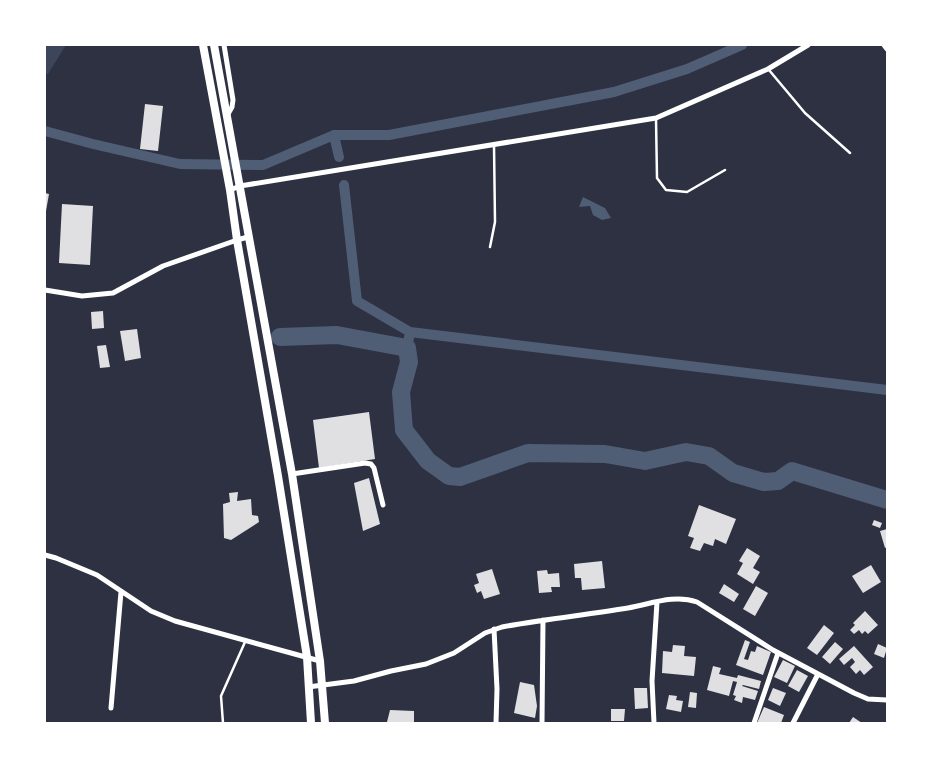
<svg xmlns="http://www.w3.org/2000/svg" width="932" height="768" viewBox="0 0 932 768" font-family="'Sofia Sans Condensed',sans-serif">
  <rect width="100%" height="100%" fill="#2d3142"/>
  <!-- green -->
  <path fill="#3c4559" d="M 45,45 L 66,45 L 48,74 L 45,74 Z"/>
  <!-- water -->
  <path fill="#4f5d75" d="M 583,197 L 605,208 L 611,218 L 602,220 L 593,215 L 590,206 L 579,207 Z"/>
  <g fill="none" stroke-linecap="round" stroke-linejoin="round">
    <!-- canal -->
    <path stroke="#4f5d75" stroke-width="10" d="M 45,131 L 93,144 L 180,164 L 263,165 L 334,135 L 389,135 L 614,92 L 687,69 L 742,45
      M 334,135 L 339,157
      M 344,185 L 357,301 L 410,332
      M 407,348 L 410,332 L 887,390"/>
    <!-- river -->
    <path stroke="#4f5d75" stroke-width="18" d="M 280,337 L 337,335 L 407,348 L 409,362 L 401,392 L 404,430 L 428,461 L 449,476 L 460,477 L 528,453 L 605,454 L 645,461 L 686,452 L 709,456 L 733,473 L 764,482 L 778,481 L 792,471 L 887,500"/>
  </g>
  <!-- building -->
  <path fill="#e0e0e3" d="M 145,104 L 163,106 L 158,151 L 140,149 Z
    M 45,193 L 49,194 L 46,211 L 45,211 Z
    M 62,204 L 93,206 L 90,265 L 59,263 Z
    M 103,311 L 104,328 L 92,329 L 91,312 Z
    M 137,329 L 141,358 L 125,361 L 120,331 Z
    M 106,345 L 110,367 L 100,368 L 97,346 Z
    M 369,412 L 375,459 L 319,468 L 313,420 Z
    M 369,478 L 380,524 L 363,531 L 354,483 Z
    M 238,492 L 237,501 L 251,499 L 252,515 L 258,516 L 259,522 L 231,540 L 224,538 L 223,504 L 230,502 L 229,493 Z
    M 699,505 L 736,519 L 726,544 L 715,539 L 713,546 L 704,543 L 700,551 L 690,548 L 694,538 L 688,536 Z
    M 874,520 L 882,523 L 880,528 L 872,525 Z
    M 887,529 L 887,547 L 885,548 L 880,531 Z
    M 747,548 L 760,556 L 753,568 L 760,572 L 753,584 L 737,574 L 743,563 L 739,561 Z
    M 602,561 L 605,588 L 582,590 L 581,578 L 575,578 L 574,564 Z
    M 871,565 L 881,582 L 863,593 L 852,576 Z
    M 492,569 L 500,594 L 484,599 L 481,591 L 477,593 L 474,585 L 479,583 L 476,574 Z
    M 547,570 L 548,574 L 559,573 L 560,587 L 551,587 L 552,592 L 539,593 L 537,571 Z
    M 724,584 L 739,594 L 734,602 L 719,593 Z
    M 756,586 L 768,593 L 755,616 L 743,609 Z
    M 865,611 L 878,625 L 868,634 L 865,631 L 862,634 L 859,630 L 854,634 L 850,630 L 855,625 L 853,623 Z
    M 824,625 L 834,633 L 817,655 L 807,648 Z
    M 745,640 L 750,642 L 744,659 L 748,660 L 751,651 L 755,652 L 757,646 L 771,652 L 763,675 L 736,665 Z
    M 835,642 L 843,649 L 830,664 L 822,657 Z
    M 878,644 L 887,648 L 884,658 L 874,654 Z
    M 673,645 L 685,646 L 684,656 L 696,657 L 694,676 L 662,673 L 663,651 L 672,652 Z
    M 854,646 L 873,667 L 864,675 L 860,670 L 856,674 L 850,667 L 855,662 L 852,658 L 844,665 L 839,659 Z
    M 783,660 L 795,666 L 787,683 L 774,677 Z
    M 713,666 L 721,668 L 719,674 L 737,678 L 738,675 L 761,681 L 759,689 L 743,685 L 742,686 L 758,691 L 755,700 L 743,697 L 742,703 L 734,700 L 736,696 L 733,695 L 737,682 L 733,681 L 729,696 L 707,690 Z
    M 797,670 L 808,676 L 799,692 L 788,686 Z
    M 520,682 L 534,685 L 537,706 L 535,718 L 514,713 Z
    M 634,688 L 647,688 L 648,708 L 635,709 Z
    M 773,688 L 786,693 L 780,706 L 768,700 Z
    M 690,692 L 697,693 L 696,708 L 688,707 Z
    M 669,695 L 677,696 L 676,700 L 683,701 L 681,712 L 666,709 Z
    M 764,707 L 784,715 L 781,723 L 757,723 Z
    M 611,709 L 625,709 L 624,721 L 611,721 Z
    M 390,710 L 414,711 L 414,722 L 387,722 Z
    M 853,717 L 862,723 L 849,723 Z"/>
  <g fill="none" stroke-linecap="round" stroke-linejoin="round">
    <!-- service -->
    <path stroke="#fff" stroke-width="2.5" d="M 769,70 L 805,113 L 850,153
      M 656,119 L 657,178 L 666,190 L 687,192 L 725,170
      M 490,247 L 495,222 L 494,145
      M 223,723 L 221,696 L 245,642"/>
    <!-- minor -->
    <path stroke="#fff" stroke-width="5" d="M 224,45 L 233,100 L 232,107 L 228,114
      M 884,45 L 887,49
      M 230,190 L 240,186 L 656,118 L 768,69 L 808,45
      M 45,290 L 82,296 L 113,293 L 163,266 L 237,240 L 248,237
      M 292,474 L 365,463 L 371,464 L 374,468 L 383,505
      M 45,555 L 56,558 L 97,575 L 151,611 L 175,621 L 320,661
      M 494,629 L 497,689 L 496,723
      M 308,687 L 354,681 L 391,671 L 426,664 L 454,653 L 485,633 L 502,627 C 544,619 586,615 628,608 C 651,604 674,594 697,602 L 773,650 L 854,693 L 868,699 L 887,700
      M 111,708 L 121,592
      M 542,723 L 543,620
      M 654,723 L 652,681 L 657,602
      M 754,723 L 778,653
      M 793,723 L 818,674"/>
    <!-- primary -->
    <path stroke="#fff" stroke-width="8" d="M 203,45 L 230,190 L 237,240 L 278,476 L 307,657 L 311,723
      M 214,45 L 292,474 L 320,661 L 325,723"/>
  </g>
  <!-- border -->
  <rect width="932" height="768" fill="none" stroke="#ffffff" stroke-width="92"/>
</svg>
